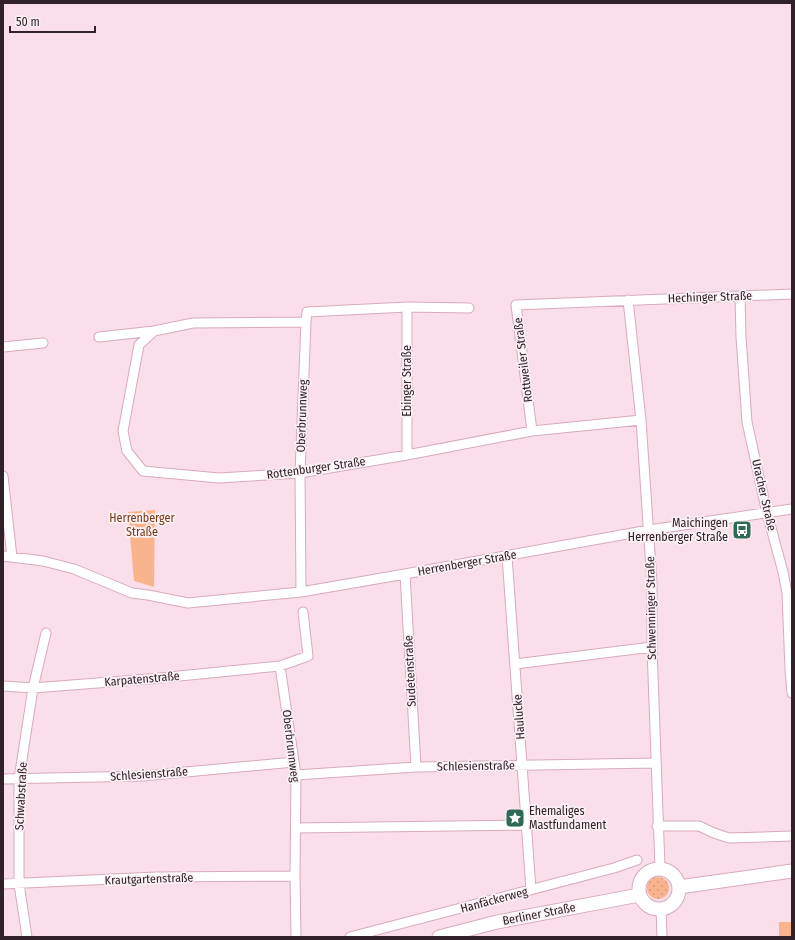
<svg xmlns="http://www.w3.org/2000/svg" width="795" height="940" viewBox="0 0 795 940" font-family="'Fira Sans Condensed',sans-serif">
  <defs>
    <pattern id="grass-dots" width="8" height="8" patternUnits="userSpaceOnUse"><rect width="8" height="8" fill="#f9b48e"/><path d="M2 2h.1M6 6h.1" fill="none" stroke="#d69a7a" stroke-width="1.8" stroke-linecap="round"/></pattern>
  </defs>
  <rect width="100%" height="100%" fill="#fadeea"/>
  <!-- grass -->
  <path fill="url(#grass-dots)" d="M647 888a11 11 0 1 1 22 0a11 11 0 1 1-22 0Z"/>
  <!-- park -->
  <path fill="#f9b48e" d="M 155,510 L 154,587 L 134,581 L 128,512 Z
    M 779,922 L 792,922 L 792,937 L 779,937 Z"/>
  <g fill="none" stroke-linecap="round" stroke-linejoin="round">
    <!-- minor casing -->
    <g stroke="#d7aabf" stroke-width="11">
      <path id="minor" d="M 740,296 L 741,337 L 747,422 L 767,513 L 783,572 L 787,593 L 790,669 L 792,693
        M 628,300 L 641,420 L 652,583 L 652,647 L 660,868
        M 407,307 L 469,308
        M 306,322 L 193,323 L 154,331 L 139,345 L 123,431 L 127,451 L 143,471 L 219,478 L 300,473 L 407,455 L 532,431 L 641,420
        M 99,337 L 154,331
        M 3,347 L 43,343
        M 532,431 L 516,305 L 792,294
        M 3,476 L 12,557
        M 3,556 L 43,561 L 74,569 L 132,593 L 148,595 L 188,603 L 301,592 L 405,574 L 649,530 L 792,509
        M 507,556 L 531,890
        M 405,574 L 416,767
        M 301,592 L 300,473 L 306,322 L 307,312 L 407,307 L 407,455
        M 515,664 L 652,647
        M 280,666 L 296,775 L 295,876 L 296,937
        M 3,686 L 33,688 L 149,679 L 280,666 L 308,656 L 303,612
        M 296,775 L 416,767 L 655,763
        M 3,779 L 143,776 L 294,762
        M 657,826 L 699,826 L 714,833 L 729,838 L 792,836
        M 296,828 L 526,825
        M 3,884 L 157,877 L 295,876
        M 661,909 L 662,937
        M 27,937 L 19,884 L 19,779 L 33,688 L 46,633
        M 350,937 L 614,868 L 637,860"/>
    </g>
    <!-- secondary casing -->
    <g stroke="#d7aabf" stroke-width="15">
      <path id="secondary" d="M639 889a20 20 0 1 1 40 0a20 20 0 1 1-40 0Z
        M 679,887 L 792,871
        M 439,937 L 497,922 L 639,895"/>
    </g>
    <!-- minor -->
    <use href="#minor" stroke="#fff" stroke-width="9"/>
    <!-- secondary -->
    <use href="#secondary" stroke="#fff" stroke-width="13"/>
  </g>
  <!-- icons -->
  <defs>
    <g id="bus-square" transform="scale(1)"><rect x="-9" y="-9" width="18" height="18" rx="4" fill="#2d6b57" stroke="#fbf1f5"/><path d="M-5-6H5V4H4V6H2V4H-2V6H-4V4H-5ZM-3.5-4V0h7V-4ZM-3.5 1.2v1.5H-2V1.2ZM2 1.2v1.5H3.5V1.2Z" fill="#fff"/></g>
    <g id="sight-square" transform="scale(1)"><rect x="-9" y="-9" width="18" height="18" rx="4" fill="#2d6b57" stroke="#fbf1f5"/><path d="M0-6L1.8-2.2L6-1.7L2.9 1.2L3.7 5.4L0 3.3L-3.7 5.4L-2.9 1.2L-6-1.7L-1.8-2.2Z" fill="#fff"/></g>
  </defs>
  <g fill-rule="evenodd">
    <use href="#bus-square" x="742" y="530"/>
    <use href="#sight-square" x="515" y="818"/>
  </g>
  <g text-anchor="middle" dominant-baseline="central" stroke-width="3.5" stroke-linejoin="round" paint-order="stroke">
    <!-- street labels -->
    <g font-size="12" fill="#312129" stroke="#fbf1f5">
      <text transform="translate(710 297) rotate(-2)">Hechinger Straße</text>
      <text transform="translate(523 360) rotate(-97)">Rottweiler Straße</text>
      <text transform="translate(407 381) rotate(-90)">Ebinger Straße</text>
      <text transform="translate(302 416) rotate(-88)">Oberbrunnweg</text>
      <text transform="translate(316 468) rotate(-8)">Rottenburger Straße</text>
      <text transform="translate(764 495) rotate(77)">Uracher Straße</text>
      <text transform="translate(467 563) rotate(-10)">Herrenberger Straße</text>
      <text transform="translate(651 608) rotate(-91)">Schwenninger Straße</text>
      <text transform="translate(410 671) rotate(-93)">Sudetenstraße</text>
      <text transform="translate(142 679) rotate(-5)">Karpatenstraße</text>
      <text transform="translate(519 717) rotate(-94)">Haulucke</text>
      <text transform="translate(291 746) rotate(83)">Oberbrunnweg</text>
      <text transform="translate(476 766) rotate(-1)">Schlesienstraße</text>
      <text transform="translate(149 774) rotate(-4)">Schlesienstraße</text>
      <text transform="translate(21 796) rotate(-87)">Schwabstraße</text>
      <text transform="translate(149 879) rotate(-2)">Krautgartenstraße</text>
      <text transform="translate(494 900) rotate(-15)">Hanfäckerweg</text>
      <text transform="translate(539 914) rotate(-11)">Berliner Straße</text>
    </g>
    <!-- park labels -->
    <g font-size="12" fill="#773c17" stroke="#fbf1f5">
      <text x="142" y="518">Herrenberger<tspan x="142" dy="14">Straße</tspan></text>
    </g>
    <!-- poi labels -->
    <g font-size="12" fill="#312129" stroke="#fbf1f5" text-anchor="end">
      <text x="728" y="523">Maichingen<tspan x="728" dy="14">Herrenberger Straße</tspan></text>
      <text x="529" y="811" text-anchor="start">Ehemaliges<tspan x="529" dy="14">Mastfundament</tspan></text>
    </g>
  </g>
  <!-- border -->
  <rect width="795" height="940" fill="none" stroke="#312129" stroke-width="8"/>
  <!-- scale -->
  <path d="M10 26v6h85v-6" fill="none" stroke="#312129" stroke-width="2"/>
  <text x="16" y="26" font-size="12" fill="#312129" stroke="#fbf1f5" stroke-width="3" paint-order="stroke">50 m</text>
</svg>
